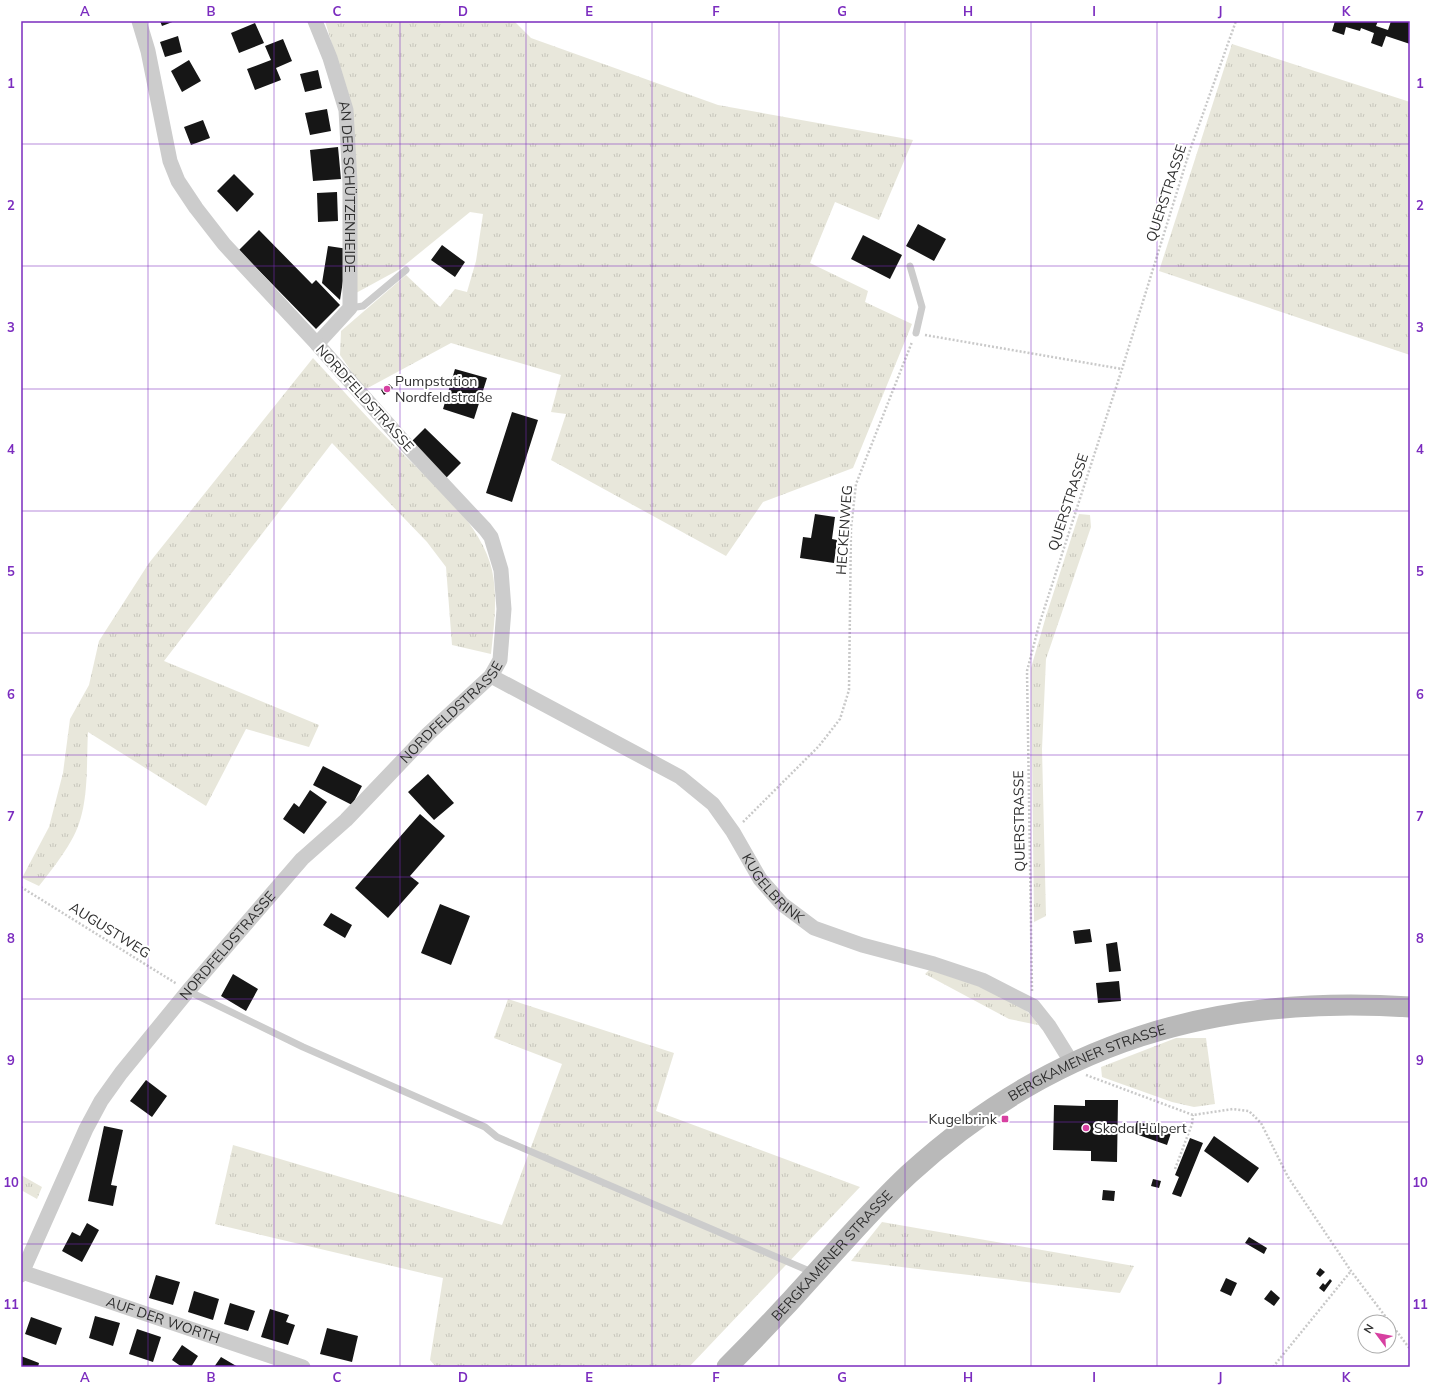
<svg xmlns="http://www.w3.org/2000/svg" width="1431" height="1388" viewBox="0 0 1431 1388" font-family="Mulish,sans-serif">
  <defs>
    <pattern id="grass-tufts" width="24" height="20" patternUnits="userSpaceOnUse"><rect width="24" height="20" fill="#e8e7db"/><path d="M3 7l-1-3M5 7V3M7 7l1-3M15 17l-1-3M17 17v-4M19 17l1-3" fill="none" stroke="#c7c6bc"/></pattern>
  </defs>
  <rect width="100%" height="100%" fill="#fff"/>
  <!-- grass -->
  <path fill="url(#grass-tufts)" d="M 325,21 L 514,21 L 531,38 L 718,105 L 913,140 L 879,220 L 835,202 L 810,263 L 868,291 L 865,302 L 912,324 L 853,468 L 763,502 L 726,556 L 551,460 L 566,414 L 551,412 L 561,375 L 451,343 L 364,390 L 340,355 L 341,331 L 406,275 L 440,307 L 455,289 L 467,292 L 476,261 L 483,214 L 470,212 L 400,269 L 356,293 L 334,51 Z
    M 1232,44 L 1410,102 L 1410,355 L 1159,271 Z
    M 313,358 C 340,387 367,418 396,447 C 430,482 480,520 492,570 C 498,598 494,626 491,654 L 452,645 L 446,567 L 427,542 L 332,443 L 164,661 L 319,725 L 309,747 L 246,729 L 206,806 L 88,732 C 86,767 90,810 71,841 C 62,857 50,872 39,886 L 22,878 L 49,827 L 63,773 L 70,719 L 89,685 L 99,641 L 149,563 Z
    M 1079,514 L 1090,515 L 1091,527 L 1046,659 L 1042,749 L 1046,916 L 1034,922 L 1031,668 L 1047,613 Z
    M 930,969 C 964,981 1019,992 1038,1025 L 1009,1019 L 925,974 Z
    M 508,999 L 674,1053 L 656,1111 L 860,1187 L 689,1367 L 436,1367 L 430,1360 L 443,1278 L 215,1224 L 233,1145 L 502,1225 L 562,1064 L 494,1038 Z
    M 1176,1038 L 1206,1038 L 1215,1104 L 1194,1107 L 1172,1102 L 1102,1077 L 1101,1067 Z
    M 21,1175 L 42,1187 L 37,1199 L 21,1190 Z
    M 882,1222 L 1134,1266 L 1120,1293 L 851,1261 Z"/>
  <!-- building -->
  <path fill="#161616" d="M 160,21 L 175,21 L 162,26 Z
    M 1335,21 L 1378,21 L 1376,26 L 1388,30 L 1391,21 L 1410,21 L 1410,44 L 1386,36 L 1382,47 L 1371,43 L 1374,33 L 1361,28 L 1360,31 L 1346,27 L 1344,35 L 1332,31 Z
    M 255,23 L 264,43 L 239,53 L 231,33 Z
    M 178,36 L 182,52 L 165,57 L 160,42 Z
    M 283,39 L 292,61 L 276,68 L 281,80 L 255,90 L 247,69 L 271,60 L 265,46 Z
    M 189,60 L 201,81 L 182,92 L 171,71 Z
    M 318,70 L 322,88 L 305,92 L 300,74 Z
    M 327,109 L 331,131 L 310,135 L 305,113 Z
    M 203,120 L 210,138 L 191,145 L 184,127 Z
    M 338,147 L 341,179 L 313,181 L 310,150 Z
    M 234,174 L 254,194 L 237,212 L 217,191 Z
    M 337,192 L 338,221 L 318,222 L 317,193 Z
    M 918,224 L 946,239 L 934,261 L 906,246 Z
    M 259,230 L 312,284 L 316,280 L 340,305 L 316,329 L 239,250 Z
    M 863,235 L 902,255 L 890,279 L 851,259 Z
    M 442,245 L 465,262 L 455,277 L 431,260 Z
    M 328,246 L 348,249 L 340,300 L 322,283 Z
    M 455,369 L 487,378 L 474,419 L 443,409 Z
    M 389,384 L 393,388 L 384,395 L 381,390 Z
    M 512,412 L 538,420 L 512,502 L 486,493 Z
    M 425,428 L 461,463 L 446,478 L 410,443 Z
    M 815,514 L 835,517 L 832,539 L 837,540 L 834,563 L 800,558 L 803,537 L 811,538 Z
    M 323,766 L 362,786 L 352,805 L 313,785 Z
    M 428,774 L 454,803 L 434,820 L 408,792 Z
    M 310,790 L 327,802 L 304,834 L 283,819 L 294,803 L 299,807 Z
    M 420,814 L 445,836 L 410,876 L 419,883 L 388,918 L 355,888 Z
    M 440,904 L 470,916 L 451,965 L 421,953 Z
    M 331,913 L 352,925 L 345,938 L 323,925 Z
    M 1090,929 L 1092,942 L 1075,944 L 1073,931 Z
    M 1117,942 L 1121,971 L 1109,972 L 1106,944 Z
    M 233,974 L 258,989 L 246,1011 L 221,996 Z
    M 1119,981 L 1121,1001 L 1098,1003 L 1096,983 Z
    M 146,1080 L 167,1096 L 152,1117 L 130,1101 Z
    M 1085,1100 L 1118,1100 L 1117,1162 L 1091,1161 L 1091,1151 L 1053,1150 L 1054,1105 L 1085,1106 Z
    M 1137,1121 L 1171,1133 L 1167,1145 L 1133,1133 Z
    M 104,1126 L 123,1130 L 111,1185 L 117,1186 L 113,1206 L 88,1201 Z
    M 1214,1136 L 1259,1168 L 1248,1183 L 1204,1151 Z
    M 1190,1138 L 1203,1143 L 1181,1197 L 1172,1194 L 1179,1177 L 1175,1175 Z
    M 1153,1179 L 1161,1181 L 1159,1188 L 1151,1186 Z
    M 1103,1190 L 1115,1191 L 1114,1201 L 1102,1200 Z
    M 87,1223 L 99,1230 L 82,1262 L 62,1251 L 72,1232 L 80,1236 Z
    M 1249,1237 L 1267,1248 L 1264,1254 L 1245,1243 Z
    M 1320,1268 L 1325,1272 L 1320,1277 L 1316,1274 Z
    M 156,1275 L 180,1282 L 173,1305 L 149,1298 Z
    M 1226,1278 L 1237,1283 L 1231,1296 L 1220,1291 Z
    M 1330,1279 L 1332,1281 L 1324,1292 L 1319,1288 L 1323,1283 L 1325,1285 Z
    M 1271,1290 L 1280,1298 L 1274,1306 L 1264,1299 Z
    M 194,1291 L 219,1299 L 213,1320 L 188,1312 Z
    M 230,1303 L 255,1311 L 248,1331 L 224,1324 Z
    M 270,1309 L 289,1315 L 286,1322 L 295,1325 L 288,1345 L 261,1337 Z
    M 95,1316 L 120,1323 L 113,1346 L 89,1338 Z
    M 31,1317 L 62,1328 L 56,1345 L 25,1334 Z
    M 327,1328 L 358,1336 L 352,1362 L 320,1354 Z
    M 137,1329 L 161,1337 L 153,1362 L 129,1354 Z
    M 182,1345 L 198,1356 L 191,1367 L 182,1367 L 172,1360 Z
    M 21,1356 L 39,1363 L 38,1367 L 21,1367 Z
    M 221,1357 L 238,1367 L 214,1367 Z"/>
  <g fill="none" stroke-linecap="round" stroke-linejoin="round">
    <!-- path -->
    <path stroke="#c9c9c9" stroke-width="2.5" stroke-dasharray="2 2" stroke-linecap="butt" d="M 925,335 L 1122,369
      M 743,822 L 819,746 L 840,719 L 849,690 L 851,528 L 856,484 L 912,342
      M 21,887 L 177,984
      M 1032,991 L 1027,671 L 1039,625 L 1122,369 L 1189,153 L 1236,21
      M 1086,1075 L 1193,1115 L 1233,1109 L 1249,1111 L 1261,1123 L 1288,1177 L 1351,1271 L 1410,1349
      M 1175,1169 L 1192,1124 L 1193,1115
      M 1273,1367 L 1351,1271"/>
    <!-- lane -->
    <path stroke="#ccc" stroke-width="7" d="M 910,266 L 922,307 L 916,333
      M 350,308 L 363,306 L 406,270
      M 188,991 L 303,1047 L 485,1127 L 497,1137 L 814,1273"/>
    <!-- street -->
    <g stroke="#ccc" stroke-width="15">
      <path id="s1" d="M 315,21 L 330,58 L 346,110 L 350,183 L 350,308 L 317,344"/>
      <path id="s2" d="M 491,676 L 680,777 L 713,804 L 733,832 L 760,879 L 782,904 L 814,928 L 862,945 L 934,964 L 982,980 L 1033,1006 L 1049,1026 L 1072,1063"/>
      <path id="s3" d="M 22,1272 L 303,1367"/>
      <path id="s4" d="M 21,1275 L 86,1129 L 101,1101 L 121,1073 L 188,991 L 302,859 L 346,820 L 428,734 L 491,676 L 500,660 L 504,609 L 501,570 L 491,537 L 485,529 L 410,449 L 317,344 L 224,244 L 196,208 L 178,181 L 170,161 L 148,51 L 139,21"/>
    </g>
    <!-- secondary -->
    <path stroke="#b9b9b9" stroke-width="21" id="s5" d="M 727,1367 C 760,1334 791,1301 822,1266 C 850,1235 878,1203 909,1174 C 1053,1042 1216,994 1410,1007"/>
  </g>
  <!-- grid -->
  <path fill="none" stroke="#7b2cbf" stroke-width="1" stroke-opacity="0.55" d="M 148,21 L 148,1367M 274,21 L 274,1367M 400,21 L 400,1367M 526,21 L 526,1367M 652,21 L 652,1367M 779,21 L 779,1367M 905,21 L 905,1367M 1031,21 L 1031,1367M 1157,21 L 1157,1367M 1283,21 L 1283,1367M 21,144 L 1410,144M 21,266 L 1410,266M 21,389 L 1410,389M 21,511 L 1410,511M 21,633 L 1410,633M 21,755 L 1410,755M 21,877 L 1410,877M 21,999 L 1410,999M 21,1122 L 1410,1122M 21,1244 L 1410,1244"/>
  <!-- markers -->
  <g fill="#d740a1" stroke="#fff" stroke-width="1.5">
    <circle cx="387" cy="389" r="4"/>
    <rect x="1001" y="1115" width="8" height="8" rx="2"/>
    <circle cx="1086" cy="1128" r="4"/>
  </g>
  <g text-anchor="middle" dominant-baseline="central" stroke-width="4" stroke-linejoin="round" paint-order="stroke">
    <!-- street labels -->
    <g font-size="14" fill="#2f2f2f" stroke="#fff">
      <text stroke="none"><textPath href="#s1" startOffset="171">AN DER SCHÜTZENHEIDE</textPath></text>
      <text transform="translate(1166 193) rotate(-72)">QUERSTRASSE</text>
      <text transform="translate(365 398) rotate(48)">NORDFELDSTRASSE</text>
      <text transform="translate(1068 502) rotate(-72)">QUERSTRASSE</text>
      <text transform="translate(844 530) rotate(-86)">HECKENWEG</text>
      <text stroke="none"><textPath href="#s4" startOffset="716">NORDFELDSTRASSE</textPath></text>
      <text transform="translate(1019 821) rotate(-91)">QUERSTRASSE</text>
      <text stroke="none"><textPath href="#s2" startOffset="361">KUGELBRINK</textPath></text>
      <text transform="translate(110 930) rotate(32)">AUGUSTWEG</text>
      <text stroke="none"><textPath href="#s4" startOffset="392">NORDFELDSTRASSE</textPath></text>
      <text stroke="none"><textPath href="#s5" startOffset="477">BERGKAMENER STRASSE</textPath></text>
      <text stroke="none"><textPath href="#s5" startOffset="153">BERGKAMENER STRASSE</textPath></text>
      <text stroke="none"><textPath href="#s3" startOffset="149">AUF DER WORTH</textPath></text>
    </g>
    <!-- poi labels -->
    <g font-size="14" fill="#2f2f2f" stroke="#fff" text-anchor="start">
      <text x="395" y="381">Pumpstation<tspan x="395" dy="16">Nordfeldstraße</tspan></text>
      <text x="997" y="1119" text-anchor="end">Kugelbrink</text>
      <text x="1094" y="1128">Skoda Hülpert</text>
    </g>
  </g>
  <!-- border -->
  <rect width="1431" height="1388" fill="none" stroke="#ffffff" stroke-width="44"/>
  <!-- north arrow -->
  <g transform="translate(1377 1334) rotate(302)"><circle r="19" fill="#ffffff" stroke="#acacac"/>
  <path d="M0-3L7 15L0 10L-7 15Z" fill="#d740a1"/>
  <text y="-6" font-size="11" font-weight="bold" text-anchor="middle" fill="#2f2f2f">N</text>
  </g>
  <rect x="22" y="22" width="1387" height="1344" fill="none" stroke="#7b2cbf" stroke-width="1.5"/>
  <g font-size="13" text-anchor="middle" font-weight="bold" fill="#7b2cbf">
    <text x="85" y="16">A</text>
    <text x="211" y="16">B</text>
    <text x="337" y="16">C</text>
    <text x="463" y="16">D</text>
    <text x="589" y="16">E</text>
    <text x="716" y="16">F</text>
    <text x="842" y="16">G</text>
    <text x="968" y="16">H</text>
    <text x="1094" y="16">I</text>
    <text x="1220" y="16">J</text>
    <text x="1346" y="16">K</text>
    <text x="11" y="88">1</text>
    <text x="1420" y="88">1</text>
    <text x="11" y="210">2</text>
    <text x="1420" y="210">2</text>
    <text x="11" y="332">3</text>
    <text x="1420" y="332">3</text>
    <text x="11" y="454">4</text>
    <text x="1420" y="454">4</text>
    <text x="11" y="576">5</text>
    <text x="1420" y="576">5</text>
    <text x="11" y="699">6</text>
    <text x="1420" y="699">6</text>
    <text x="11" y="821">7</text>
    <text x="1420" y="821">7</text>
    <text x="11" y="943">8</text>
    <text x="1420" y="943">8</text>
    <text x="11" y="1065">9</text>
    <text x="1420" y="1065">9</text>
    <text x="11" y="1187">10</text>
    <text x="1420" y="1187">10</text>
    <text x="11" y="1309">11</text>
    <text x="1420" y="1309">11</text>
    <text x="85" y="1382">A</text>
    <text x="211" y="1382">B</text>
    <text x="337" y="1382">C</text>
    <text x="463" y="1382">D</text>
    <text x="589" y="1382">E</text>
    <text x="716" y="1382">F</text>
    <text x="842" y="1382">G</text>
    <text x="968" y="1382">H</text>
    <text x="1094" y="1382">I</text>
    <text x="1220" y="1382">J</text>
    <text x="1346" y="1382">K</text>
  </g>
</svg>
